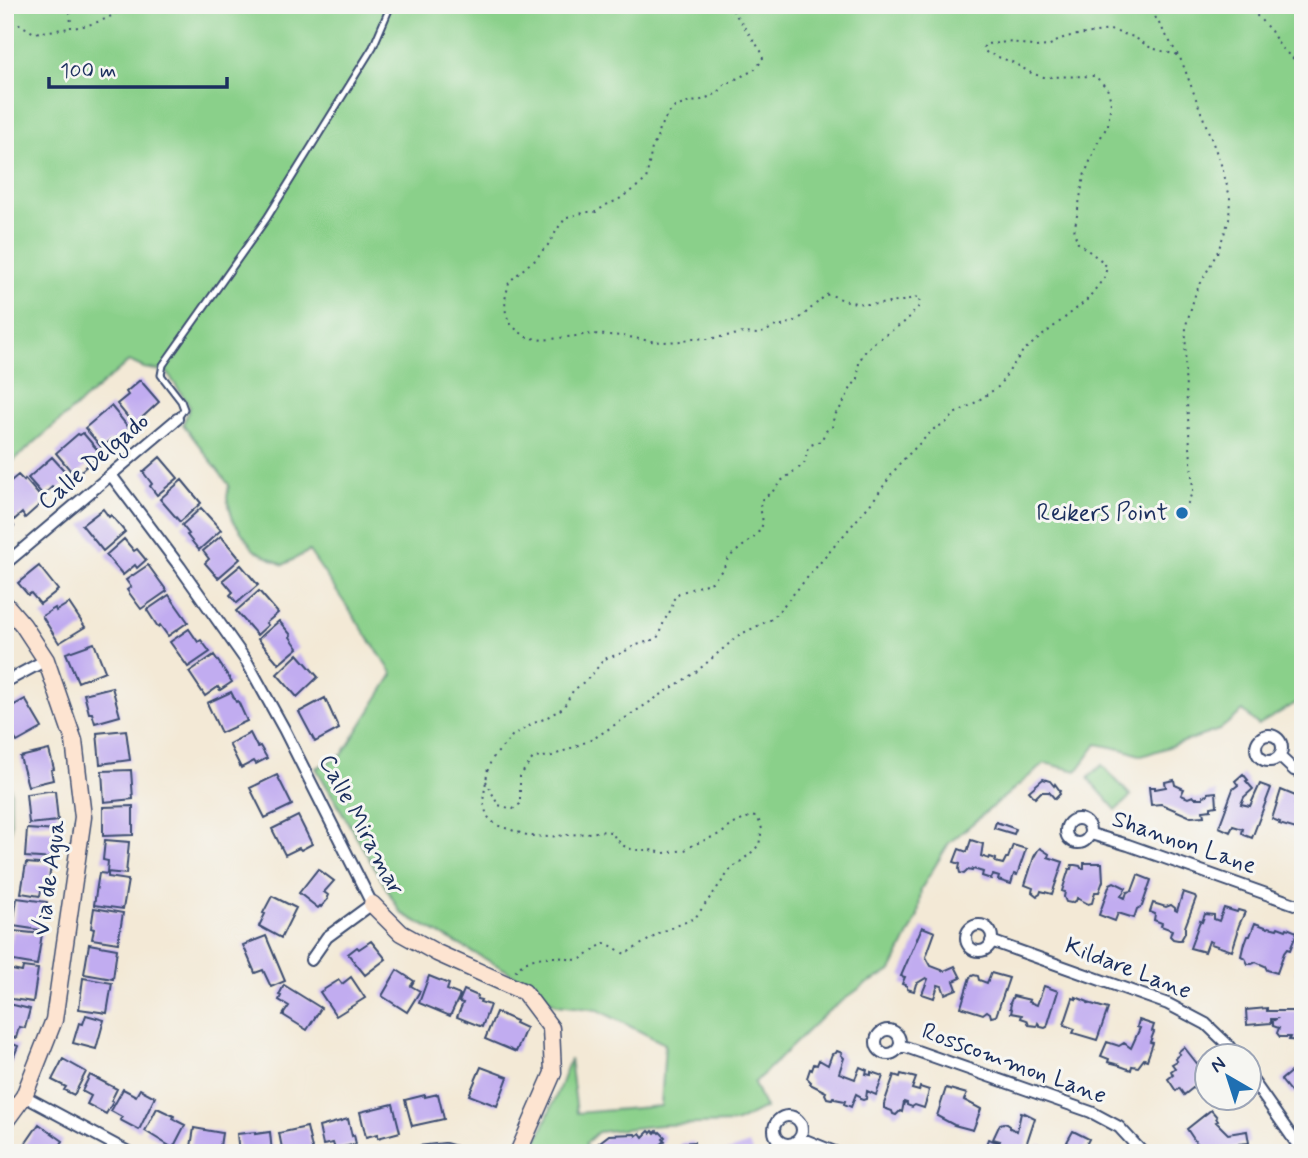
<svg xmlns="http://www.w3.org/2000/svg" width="1308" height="1158" viewBox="0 0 1308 1158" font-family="Mynerve,sans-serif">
  <rect width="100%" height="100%" fill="#f6f6f2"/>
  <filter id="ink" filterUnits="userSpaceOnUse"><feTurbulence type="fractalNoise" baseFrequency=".0143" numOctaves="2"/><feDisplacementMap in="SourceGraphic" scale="14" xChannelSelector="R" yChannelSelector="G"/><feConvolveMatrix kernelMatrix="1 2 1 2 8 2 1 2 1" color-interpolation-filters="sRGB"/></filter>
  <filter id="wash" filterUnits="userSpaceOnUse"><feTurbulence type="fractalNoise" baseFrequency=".00686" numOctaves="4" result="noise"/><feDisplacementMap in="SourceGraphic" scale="28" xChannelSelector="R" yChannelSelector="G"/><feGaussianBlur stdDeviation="1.57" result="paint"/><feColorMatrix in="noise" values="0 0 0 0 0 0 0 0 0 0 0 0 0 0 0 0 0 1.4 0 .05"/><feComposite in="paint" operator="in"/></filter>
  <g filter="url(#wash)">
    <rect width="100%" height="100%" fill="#f3e9d6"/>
    <!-- green -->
    <path fill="#8ad08a" stroke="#528074" stroke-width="2" d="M 5,5 L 1303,5 L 1303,699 L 1258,725 L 1243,711 L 1219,730 L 1142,756 L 1125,750 L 1097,744 L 1077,771 L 1045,763 L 949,843 L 921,889 L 918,916 L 891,971 L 864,985 L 826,1013 L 754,1083 L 765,1108 L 735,1123 L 661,1125 L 598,1132 L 586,1143 L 587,1153 L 532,1153 L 557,1094 L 570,1059 L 577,1113 L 661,1106 L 665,1044 L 598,1010 L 557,1005 L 506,970 L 401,913 L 316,768 L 342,755 L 393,674 L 309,551 L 283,565 L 254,550 L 233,520 L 227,498 L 229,485 L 183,424 L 190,407 L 167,372 L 144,368 L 129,361 L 5,468 Z
      M 5,764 L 11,791 L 11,828 L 5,863 Z
      M 1102,765 L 1131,796 L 1116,810 L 1088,778 Z"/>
    <g id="blocks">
      <!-- building -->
      <path fill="#c1acf0" d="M 140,380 L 159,402 L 134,425 L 117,404 L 128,395 L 126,392 Z
        M 111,406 L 130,429 L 113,443 L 111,440 L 102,448 L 85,428 Z
        M 83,433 L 101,454 L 75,476 L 56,453 L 78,434 L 80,435 Z
        M 52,457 L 71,478 L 56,491 L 52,487 L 43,495 L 28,478 Z
        M 160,457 L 178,478 L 157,495 L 150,486 L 152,484 L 143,472 Z
        M 18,475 L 24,481 L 25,479 L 44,501 L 25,518 L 22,513 L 14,520 L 5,510 L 5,497 L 10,493 L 5,486 Z
        M 182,480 L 201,503 L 180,522 L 160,499 Z
        M 201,508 L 221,530 L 199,550 L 187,535 L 189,534 L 182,525 Z
        M 103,509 L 109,517 L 111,515 L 125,532 L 103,551 L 82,525 Z
        M 5,515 L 14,526 L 5,533 Z
        M 221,536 L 240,559 L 218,578 L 205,563 L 209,559 L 203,551 Z
        M 124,539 L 134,551 L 137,549 L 146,560 L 137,568 L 135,565 L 123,575 L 106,555 Z
        M 148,565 L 167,591 L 141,609 L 127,590 L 131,587 L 126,580 Z
        M 241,565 L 258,585 L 237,603 L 230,595 L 233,592 L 223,580 Z
        M 39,566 L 58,590 L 40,604 L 31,593 L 28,595 L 18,583 Z
        M 259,591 L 278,613 L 266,623 L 268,625 L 257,635 L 236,611 Z
        M 169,595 L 188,622 L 168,636 L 160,625 L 158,627 L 147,610 Z
        M 69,603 L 85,627 L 59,643 L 42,616 L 55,608 L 56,611 Z
        M 279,621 L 291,635 L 290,637 L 298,648 L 279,664 L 258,639 Z
        M 189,629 L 198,642 L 201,640 L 210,652 L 188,667 L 170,642 Z
        M 94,643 L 105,671 L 78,682 L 66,653 Z
        M 298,654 L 318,677 L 297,697 L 277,674 Z
        M 214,655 L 232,682 L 220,690 L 218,687 L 205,696 L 189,672 Z
        M 112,687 L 120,716 L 95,723 L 92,713 L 89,713 L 84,694 Z
        M 231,692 L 236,702 L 238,701 L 247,721 L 221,733 L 207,703 Z
        M 325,698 L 339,729 L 315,742 L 299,712 Z
        M 25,699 L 42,728 L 17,742 L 7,726 L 9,725 L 5,718 L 5,710 Z
        M 126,730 L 130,760 L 100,764 L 97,733 Z
        M 250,733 L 257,747 L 260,746 L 267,758 L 256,764 L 254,761 L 241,768 L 229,744 Z
        M 49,750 L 54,769 L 51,770 L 53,780 L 28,786 L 20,757 Z
        M 131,770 L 133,799 L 104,802 L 102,771 Z
        M 1243,774 L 1248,780 L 1246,781 L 1253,789 L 1244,797 L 1241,804 L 1250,806 L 1260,784 L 1271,788 L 1252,838 L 1244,835 L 1242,833 L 1243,829 L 1233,826 L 1230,832 L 1219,827 L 1233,789 L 1238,785 L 1235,781 Z
        M 277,775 L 292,805 L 265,818 L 250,788 Z
        M 1043,779 L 1050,781 L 1054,786 L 1055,784 L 1060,791 L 1059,792 L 1060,794 L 1055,799 L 1049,792 L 1041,792 L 1035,798 L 1029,791 Z
        M 1174,780 L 1175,785 L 1184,789 L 1181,795 L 1188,798 L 1193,796 L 1195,798 L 1203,798 L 1203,796 L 1208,795 L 1208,793 L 1216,792 L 1217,806 L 1211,807 L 1211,810 L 1203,811 L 1204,816 L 1191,817 L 1161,804 L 1151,805 L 1149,787 L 1155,787 L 1155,789 L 1166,787 L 1165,782 Z
        M 1281,790 L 1298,797 L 1295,804 L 1300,806 L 1303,802 L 1303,831 L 1279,824 L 1280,822 L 1272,819 Z
        M 48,791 L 55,791 L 58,821 L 29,824 L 26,794 Z
        M 133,806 L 133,835 L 103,836 L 103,807 Z
        M 298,816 L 312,844 L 301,850 L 299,848 L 285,855 L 272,829 Z
        M 996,822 L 1016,829 L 1014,834 L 994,828 Z
        M 27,829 L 57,831 L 55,859 L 25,857 Z
        M 105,840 L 129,842 L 126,874 L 107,872 L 108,861 L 103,860 Z
        M 971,840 L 983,844 L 981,856 L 989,859 L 990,857 L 996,859 L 995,862 L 1003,864 L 1006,858 L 1008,858 L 1013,845 L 1026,849 L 1017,875 L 1014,874 L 1011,884 L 998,880 L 999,877 L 993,875 L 991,879 L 982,876 L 983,872 L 973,869 L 972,871 L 968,870 L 964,874 L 960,873 L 959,869 L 960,864 L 954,862 L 959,849 L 967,852 Z
        M 1040,848 L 1049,854 L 1048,857 L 1063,862 L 1052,894 L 1041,891 L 1040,894 L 1037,896 L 1032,892 L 1033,888 L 1025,885 L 1034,857 L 1038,850 Z
        M 26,863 L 51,865 L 49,880 L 47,880 L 46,886 L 42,886 L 40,896 L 21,893 Z
        M 1084,863 L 1102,863 L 1103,881 L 1099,892 L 1095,892 L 1092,903 L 1088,904 L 1077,898 L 1076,901 L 1071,903 L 1066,902 L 1064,897 L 1065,892 L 1062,891 L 1069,869 L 1071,869 L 1072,865 L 1075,865 L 1080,866 L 1081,868 L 1084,868 Z
        M 318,869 L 334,881 L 324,892 L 328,895 L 327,897 L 328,899 L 321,907 L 320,906 L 318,908 L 299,893 Z
        M 99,873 L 108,874 L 108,877 L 128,880 L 123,909 L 94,905 Z
        M 1138,875 L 1151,880 L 1142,906 L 1137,909 L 1134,918 L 1118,913 L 1115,921 L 1099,915 L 1110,884 L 1114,882 L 1126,888 L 1121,896 L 1125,898 L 1127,892 L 1132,891 Z
        M 1183,892 L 1195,896 L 1196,898 L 1185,927 L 1185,933 L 1181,940 L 1178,940 L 1173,939 L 1170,936 L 1172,930 L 1161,926 L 1162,923 L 1154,920 L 1155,914 L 1150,912 L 1153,903 L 1166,907 L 1171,905 L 1175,908 L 1175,910 L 1177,911 Z
        M 272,896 L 296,908 L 281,938 L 259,926 L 265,914 L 263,913 Z
        M 17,898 L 47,902 L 44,919 L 42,919 L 40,930 L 13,926 Z
        M 94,908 L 123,913 L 118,943 L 92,939 L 94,929 L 91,928 Z
        M 1224,908 L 1237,912 L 1238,910 L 1245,912 L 1239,925 L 1237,931 L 1238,932 L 1232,951 L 1211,944 L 1212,942 L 1209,941 L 1205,952 L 1190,948 L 1200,921 L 1202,922 L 1205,914 L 1214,915 L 1214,919 L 1219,921 Z
        M 1255,923 L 1268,928 L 1269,927 L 1277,929 L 1278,927 L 1286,930 L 1287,928 L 1297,932 L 1290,950 L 1287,949 L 1284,953 L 1277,973 L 1267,970 L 1265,966 L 1256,962 L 1252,964 L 1248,964 L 1245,958 L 1241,956 L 1244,943 L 1245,944 L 1248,936 L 1250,936 Z
        M 922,927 L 935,932 L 926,957 L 931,966 L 944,971 L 955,966 L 961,978 L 954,981 L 957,989 L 945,994 L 942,986 L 938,985 L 934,998 L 922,994 L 928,979 L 926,978 L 916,984 L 914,991 L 907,989 L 907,986 L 902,984 L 905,977 L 901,976 Z
        M 13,931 L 42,934 L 37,965 L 8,960 Z
        M 266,936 L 285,981 L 271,987 L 263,970 L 255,973 L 243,945 Z
        M 371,941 L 386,959 L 365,975 L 348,954 L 357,947 L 359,949 Z
        M 89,944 L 117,949 L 113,979 L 84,974 Z
        M 1303,954 L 1303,976 L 1295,973 Z
        M 23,967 L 38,969 L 33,1002 L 5,998 L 7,969 L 22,972 Z
        M 397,970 L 414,981 L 411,986 L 420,991 L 407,1012 L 382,996 Z
        M 991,973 L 1009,978 L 996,1016 L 991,1017 L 990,1013 L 987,1011 L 983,1014 L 961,1007 L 970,977 L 974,975 L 978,976 L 979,980 L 987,983 Z
        M 429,976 L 449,984 L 447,990 L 460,995 L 450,1016 L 419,1003 Z
        M 351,977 L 365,998 L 336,1016 L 320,992 L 339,980 L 342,984 Z
        M 83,978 L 112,983 L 107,1013 L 79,1009 Z
        M 284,985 L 321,1008 L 307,1030 L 283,1015 L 289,1006 L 279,1000 L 281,996 L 279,995 Z
        M 1044,986 L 1058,991 L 1047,1027 L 1045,1028 L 1041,1027 L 1038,1023 L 1037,1026 L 1029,1025 L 1027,1020 L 1021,1018 L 1022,1015 L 1011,1013 L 1012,1009 L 1010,1008 L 1011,1004 L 1010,1003 L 1013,996 L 1030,1000 L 1029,1002 L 1037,1005 Z
        M 464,990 L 478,996 L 477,999 L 481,1000 L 480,1002 L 490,1005 L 482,1027 L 457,1017 L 463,1003 L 459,1002 Z
        M 1076,997 L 1088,1002 L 1088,1003 L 1108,1009 L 1097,1040 L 1073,1033 L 1075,1029 L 1064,1025 L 1073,998 L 1076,999 Z
        M 5,1003 L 30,1009 L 25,1028 L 19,1027 L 16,1038 L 5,1035 Z
        M 1267,1008 L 1267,1011 L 1303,1011 L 1303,1041 L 1289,1040 L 1290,1037 L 1280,1037 L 1277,1033 L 1279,1028 L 1273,1026 L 1273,1021 L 1276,1019 L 1271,1019 L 1271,1023 L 1247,1025 L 1246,1010 Z
        M 496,1012 L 516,1021 L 515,1023 L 526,1028 L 516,1052 L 485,1039 Z
        M 86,1015 L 104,1020 L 96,1049 L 73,1043 L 79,1023 L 83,1024 Z
        M 1139,1020 L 1154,1025 L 1152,1031 L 1154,1032 L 1150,1042 L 1153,1043 L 1147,1060 L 1144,1059 L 1138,1067 L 1132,1066 L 1131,1070 L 1120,1066 L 1120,1065 L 1108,1062 L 1109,1059 L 1101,1056 L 1107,1042 L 1119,1046 L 1124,1043 L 1131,1048 L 1140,1028 L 1137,1027 Z
        M 5,1041 L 18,1046 L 5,1079 Z
        M 1184,1047 L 1199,1066 L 1206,1068 L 1206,1088 L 1203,1084 L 1199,1083 L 1184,1095 L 1179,1088 L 1176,1091 L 1168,1079 L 1173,1075 L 1171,1071 L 1175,1068 L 1172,1064 L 1177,1061 L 1175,1058 L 1180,1054 L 1178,1052 Z
        M 837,1051 L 842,1053 L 841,1055 L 844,1058 L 839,1073 L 855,1079 L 860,1067 L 867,1070 L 866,1074 L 871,1075 L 871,1072 L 883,1076 L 876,1095 L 867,1091 L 866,1099 L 863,1100 L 860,1099 L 860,1096 L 856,1094 L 851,1107 L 844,1104 L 845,1101 L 835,1099 L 834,1097 L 833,1097 L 832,1099 L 827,1098 L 825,1094 L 826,1092 L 810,1084 L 811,1082 L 807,1078 L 810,1069 L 812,1070 L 814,1064 L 817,1065 L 819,1060 L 828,1065 L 832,1054 L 836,1053 Z
        M 63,1059 L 86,1072 L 74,1095 L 64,1090 L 66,1087 L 52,1080 Z
        M 1303,1065 L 1303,1105 L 1296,1097 L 1298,1095 L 1296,1092 L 1293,1095 L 1281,1080 L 1294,1069 L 1296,1071 Z
        M 481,1067 L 508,1077 L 497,1106 L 469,1095 Z
        M 901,1074 L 916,1078 L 912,1089 L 919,1091 L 920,1087 L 929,1090 L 928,1095 L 924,1108 L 915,1105 L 912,1107 L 907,1105 L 907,1103 L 904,1102 L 902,1112 L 900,1111 L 896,1115 L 893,1114 L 892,1111 L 884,1108 L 884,1104 L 894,1075 L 900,1077 Z
        M 90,1075 L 117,1089 L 111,1101 L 113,1102 L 106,1114 L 87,1104 L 91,1096 L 82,1091 Z
        M 946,1088 L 967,1094 L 964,1100 L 981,1109 L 973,1130 L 954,1125 L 937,1116 Z
        M 123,1089 L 136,1096 L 140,1089 L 155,1097 L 139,1130 L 120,1120 L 122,1117 L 111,1111 Z
        M 438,1094 L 444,1119 L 412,1126 L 405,1100 L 425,1095 L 425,1097 Z
        M 393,1104 L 400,1132 L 378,1138 L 378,1134 L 366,1137 L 360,1112 Z
        M 157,1108 L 174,1116 L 173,1119 L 185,1125 L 173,1148 L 145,1131 Z
        M 1211,1110 L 1217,1117 L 1216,1118 L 1218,1121 L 1216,1122 L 1228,1134 L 1247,1131 L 1249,1143 L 1239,1144 L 1239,1146 L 1233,1147 L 1225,1153 L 1198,1153 L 1201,1150 L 1187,1129 Z
        M 1021,1113 L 1025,1114 L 1025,1113 L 1035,1118 L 1024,1151 L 1021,1153 L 989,1153 L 984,1150 L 988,1139 L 999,1143 L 1000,1141 L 993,1139 L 1000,1124 L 1003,1123 L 1007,1124 L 1010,1126 L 1010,1128 L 1017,1131 Z
        M 348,1119 L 352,1136 L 354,1135 L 356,1144 L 335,1149 L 333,1143 L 323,1145 L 319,1127 Z
        M 39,1124 L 63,1141 L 55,1153 L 25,1153 L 21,1150 Z
        M 307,1127 L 313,1153 L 294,1153 L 294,1151 L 283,1153 L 279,1133 Z
        M 194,1128 L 222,1133 L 219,1153 L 190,1153 Z
        M 649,1131 L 651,1133 L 653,1131 L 655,1133 L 657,1131 L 659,1133 L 660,1132 L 665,1137 L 663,1139 L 665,1141 L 651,1153 L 616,1153 L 615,1151 L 596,1153 L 596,1145 L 609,1135 L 635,1134 L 636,1136 L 640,1133 L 643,1137 Z
        M 1073,1131 L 1089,1139 L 1082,1153 L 1065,1153 L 1070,1144 L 1067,1142 Z
        M 255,1132 L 255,1134 L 270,1132 L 272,1153 L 239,1153 L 237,1134 Z
        M 694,1142 L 695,1153 L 678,1153 L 681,1143 Z
        M 749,1144 L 753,1153 L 725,1153 L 725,1152 Z
        M 1039,1144 L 1048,1148 L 1054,1148 L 1059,1153 L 1034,1153 Z"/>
    </g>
  </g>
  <g filter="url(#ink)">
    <use href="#blocks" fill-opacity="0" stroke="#3b4b70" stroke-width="2"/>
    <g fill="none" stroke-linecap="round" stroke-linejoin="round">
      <!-- lane casing -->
      <g stroke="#3b4b70" stroke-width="9">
        <path id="lane" d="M 177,419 L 184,409 L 181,401 L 161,375 L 163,365 L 267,218 L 373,47 L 391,5"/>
      </g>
      <!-- street casing -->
      <g stroke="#3b4b70" stroke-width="14">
        <path id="street" d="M 111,475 L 180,567 L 247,662 L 284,729 L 372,904 L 327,937 L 311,960
          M 5,564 L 177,419
          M 5,682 L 46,660
          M1256 748a13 13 0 1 1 26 0a13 13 0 1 1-26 0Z
          M 1279,756 L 1294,770 L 1303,773
          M1066 831a12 12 0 1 1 24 0a12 12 0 1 1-24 0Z
          M 1091,834 L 1128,845 L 1303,907
          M966 938a13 13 0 1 1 26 0a13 13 0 1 1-26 0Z
          M 991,941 L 1168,1004 L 1206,1024 L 1228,1045 L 1236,1056
          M876 1042a12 12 0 1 1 24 0a12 12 0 1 1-24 0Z
          M 900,1045 L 1091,1112 L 1119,1127 L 1143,1153
          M 1248,1074 L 1299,1147
          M 24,1096 L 130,1153
          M774 1130a14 14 0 1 1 28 0a14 14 0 1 1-28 0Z
          M 800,1138 L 837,1153
          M 410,1153 L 445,1149 L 459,1153"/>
      </g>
      <!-- secondary casing -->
      <g stroke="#3b4b70" stroke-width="19">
        <path id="secondary" d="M 5,604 L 23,625 L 46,660 L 74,741 L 83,817 L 54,1020 L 24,1096 L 5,1122
          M 372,904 L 401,933 L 437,953 L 524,992 L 551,1028 L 553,1073 L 518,1153"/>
      </g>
      <!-- path -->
      <path stroke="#3b4b70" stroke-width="2" stroke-dasharray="2 5" stroke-linecap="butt" d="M 70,5 L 71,28 C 91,26 112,18 128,5
        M 1148,5 L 1182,62 L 1222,167 L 1230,197 L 1229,220 L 1218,251 L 1196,292 L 1186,325 L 1185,374 L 1193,490 L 1186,508
        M 1247,5 L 1271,31 L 1281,48 L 1303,67
        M 5,56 C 12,42 5,35 11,23 L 16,22 L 34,33 L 71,28
        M 486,781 L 498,805 L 513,809 L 520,804 L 520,776 L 533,758 L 552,756 L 593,739 L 696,672 L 739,635 L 772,619 L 872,502 L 900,463 L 934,429 L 949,421 L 954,414 L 973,404 L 998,387 L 1023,351 L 1086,301 L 1104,278 L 1107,267 L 1102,261 L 1078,243 L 1074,232 L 1084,176 L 1098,142 L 1108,125 L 1111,101 L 1107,88 L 1095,76 L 1044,77 L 1033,74 L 1012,62 L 987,53 L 983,49 L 985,44 L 1001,43 L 1008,41 L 1036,47 L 1048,46 L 1065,37 L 1110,30 L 1134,37 L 1151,48 L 1177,55
        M 515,971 C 529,957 544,955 563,958 C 569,959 574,961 580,959 C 588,956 596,948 604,943 L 608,944 L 625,954 L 662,932 L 695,918 L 731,869 L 750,854 L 759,845 L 762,829 L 759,821 L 755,817 L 751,816 L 732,825 L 722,833 L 693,845 L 685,850 L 664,853 L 650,850 L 633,850 L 624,846 L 616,839 L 612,833 L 607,831 L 548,837 L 530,836 L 496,825 L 487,816 L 483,801 L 488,768 L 492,759 L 512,736 L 534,723 L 544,719 L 563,708 L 573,691 L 591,676 L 604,659 L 622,653 L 634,646 L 655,639 L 660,635 L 664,621 L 672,608 L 673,600 L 679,593 L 712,582 L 723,569 L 729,557 L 756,536 L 763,524 L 762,516 L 760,508 L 761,500 L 773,491 L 781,481 L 804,464 L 808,449 L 811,445 L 821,441 L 826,431 L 832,427 L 834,416 L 841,407 L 852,386 L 858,379 L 859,362 L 864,353 L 873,343 L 906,321 L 920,305 L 919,297 C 913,297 908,300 902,301 C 878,306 851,306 830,294 L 826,295 L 798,320 L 782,326 L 776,326 L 764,332 L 758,334 L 744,333 L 708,339 L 693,338 L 681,341 L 664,342 L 650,341 L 624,336 L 592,334 L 543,340 L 526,337 L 512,326 L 506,315 L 505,300 L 509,282 L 528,265 L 537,259 L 540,253 L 548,245 L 560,225 L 567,217 L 587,212 L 596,212 L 606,205 L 618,200 L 646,180 L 652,148 L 657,139 L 659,128 L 669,113 L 675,107 L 690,102 L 699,101 L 718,93 L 724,85 L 754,70 L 761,62 L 763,59 L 761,51 L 729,5"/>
      <!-- lane -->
      <use href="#lane" stroke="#fff" stroke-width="5"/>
      <!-- street -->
      <use href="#street" stroke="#fff" stroke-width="10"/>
      <!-- secondary -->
      <use href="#secondary" stroke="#fde4d1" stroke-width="16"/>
    </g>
  </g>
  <!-- markers -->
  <circle fill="#1f6fb2" stroke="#f6f6f2" stroke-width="2.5" cx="1182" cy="513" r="7"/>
  <g text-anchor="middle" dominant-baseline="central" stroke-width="6" stroke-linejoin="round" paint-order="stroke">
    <!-- street labels -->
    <g font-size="24" fill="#1b2f5e" stroke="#f6f6f2">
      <text transform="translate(94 462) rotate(-40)">Calle Delgado</text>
      <text transform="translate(361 825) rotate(62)">Calle Miramar</text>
      <text transform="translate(1184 843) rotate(19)">Shannon Lane</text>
      <text transform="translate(50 878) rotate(-82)">Via de Agua</text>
      <text transform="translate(1128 969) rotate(21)">Kildare Lane</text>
      <text transform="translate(1014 1064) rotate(20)">Rosscommon Lane</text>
    </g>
    <!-- poi labels -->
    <g font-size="24" fill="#1b2f5e" stroke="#f6f6f2" text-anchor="end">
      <text x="1168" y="513">Reikers Point</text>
    </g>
  </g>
  <!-- margin -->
  <rect width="1308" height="1158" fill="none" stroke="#f6f6f2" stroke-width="28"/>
  <!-- north arrow -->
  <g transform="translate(1228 1077) rotate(321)"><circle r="33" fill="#f6f6f2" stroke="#9ea6b7" stroke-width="2"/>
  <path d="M0-5L12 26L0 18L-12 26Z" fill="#1f6fb2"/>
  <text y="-10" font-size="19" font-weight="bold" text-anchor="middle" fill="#1b2f5e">N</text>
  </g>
  <!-- scale -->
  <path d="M49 77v10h178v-10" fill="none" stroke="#1b2f5e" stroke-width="3.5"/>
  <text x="60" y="77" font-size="21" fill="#1b2f5e" stroke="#f6f6f2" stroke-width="5" paint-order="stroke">100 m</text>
</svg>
